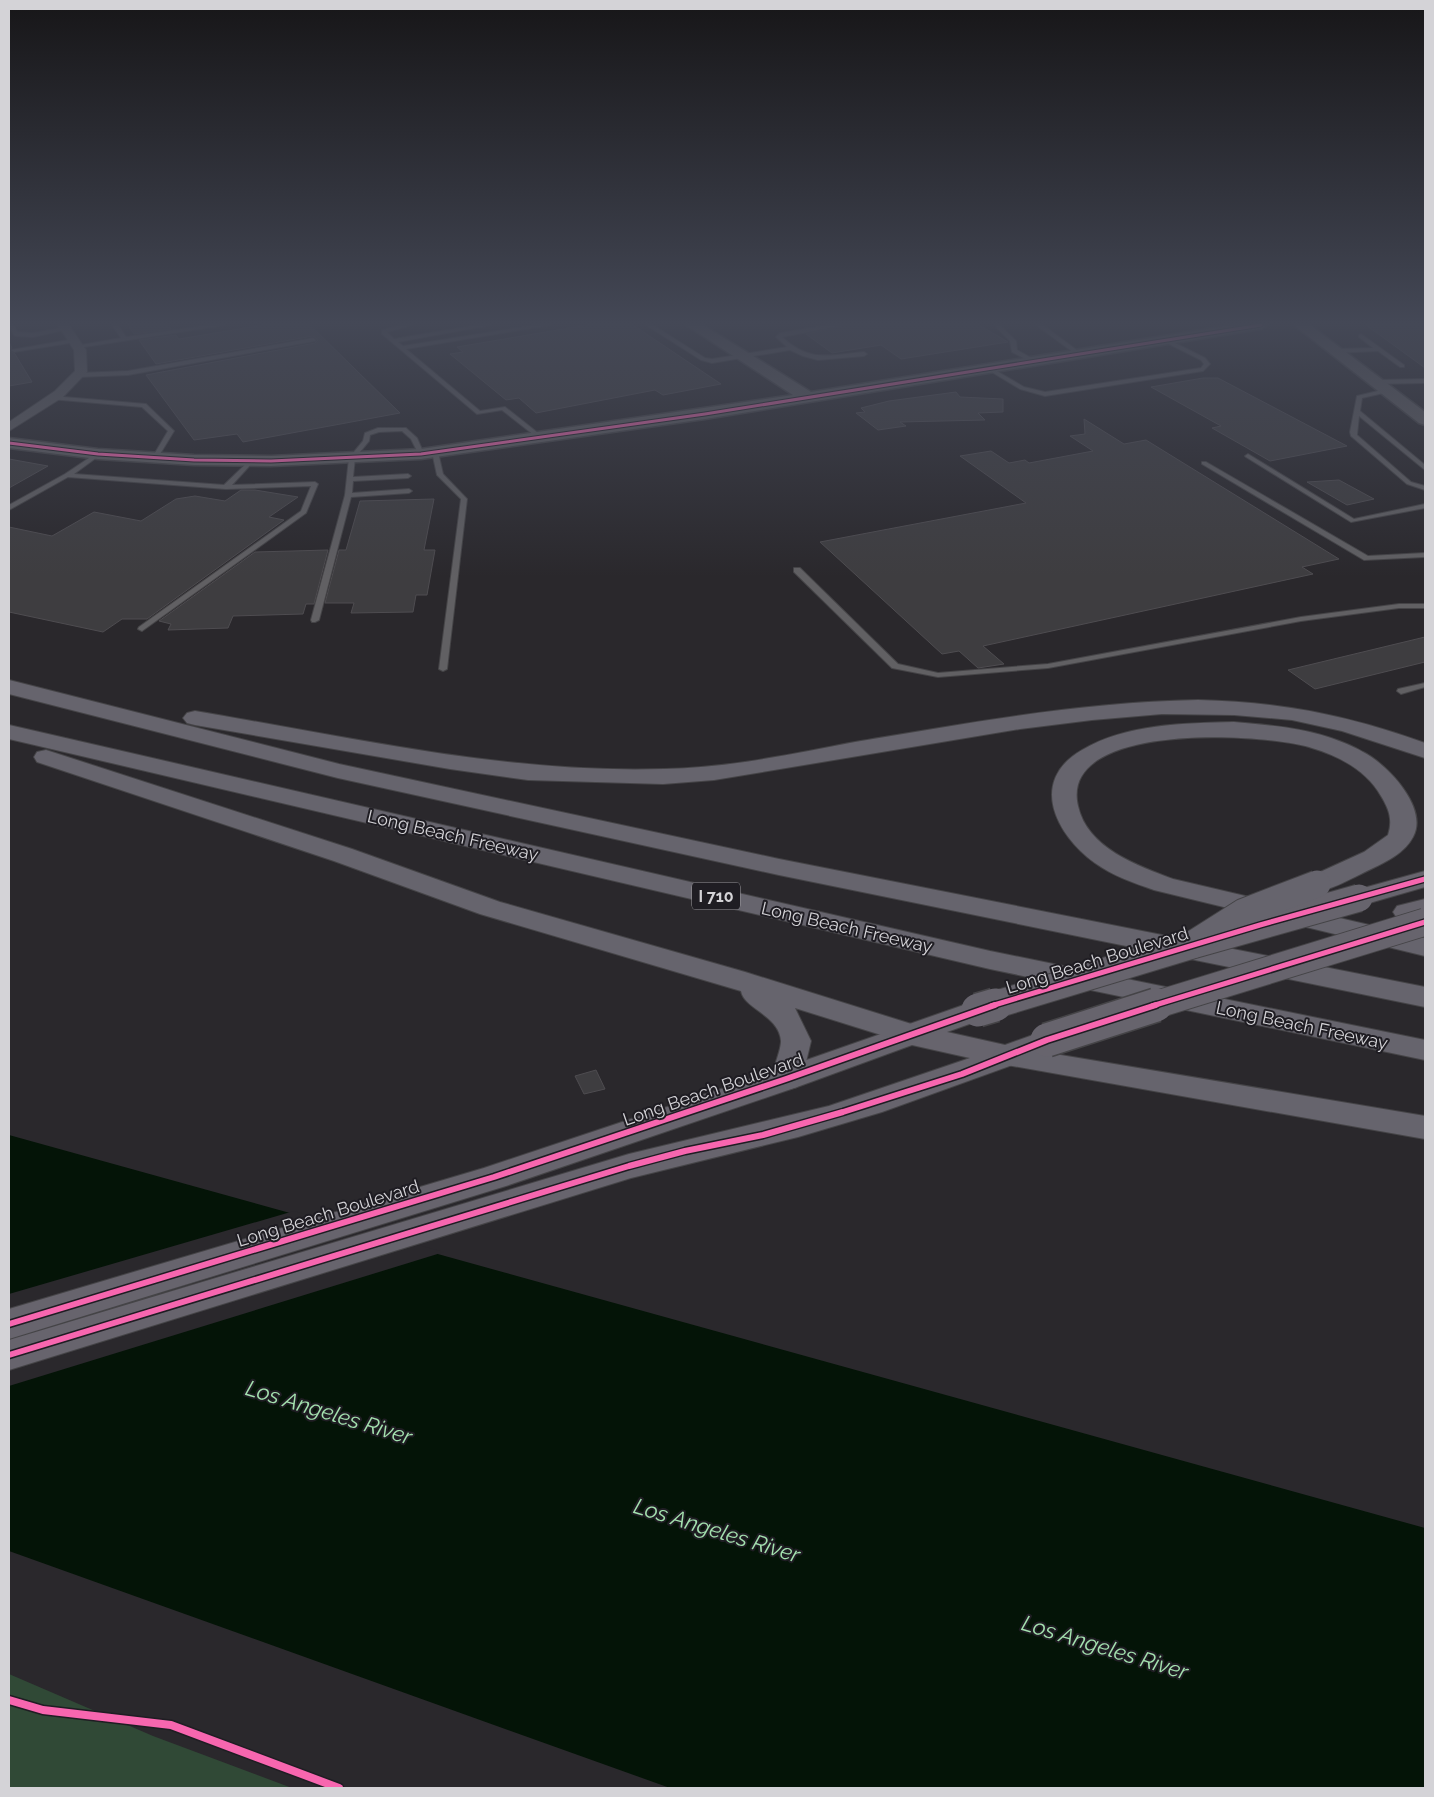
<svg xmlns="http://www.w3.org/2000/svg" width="1434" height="1797" viewBox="0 0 1434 1797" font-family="Raleway,sans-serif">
  <rect width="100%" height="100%" fill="#2a282c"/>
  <!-- green -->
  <path fill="#304936" d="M 9,1674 L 153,1736 L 292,1788 L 9,1788 Z"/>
  <!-- water -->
  <path fill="#041407" d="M 9,1135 L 1425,1528 L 1425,1788 L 670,1788 L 9,1551 Z"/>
  <!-- pier -->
  <path fill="#2a282c" d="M 294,1211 L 444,1252 L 9,1386 L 9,1294 Z"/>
  <!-- building -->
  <path fill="#3e3d40" stroke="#4e4c50" d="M 128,325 L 168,325 L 171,329 L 134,334 Z
    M 263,325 L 310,325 L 400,413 L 243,442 L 237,434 L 194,440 L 146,375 L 315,343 L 318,340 L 313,336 L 156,364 L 139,340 L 176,335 L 179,339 Z
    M 587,325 L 633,325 L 721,384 L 663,395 L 655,390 L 536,413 L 519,398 L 506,400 L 450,354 L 463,352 L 457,347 Z
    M 846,325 L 979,325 L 1008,342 L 901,359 L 881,345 L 832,353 L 806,334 Z
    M 1366,325 L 1425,325 L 1425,368 Z
    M 9,342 L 12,348 L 9,350 L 15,354 L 32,382 L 9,386 Z
    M 1203,378 L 1218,378 L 1347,446 L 1270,461 L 1212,428 L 1221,426 L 1151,387 Z
    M 956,392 L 960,397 L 1003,399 L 1003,412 L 978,413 L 985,420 L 900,422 L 906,426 L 878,430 L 856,413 L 865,412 L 861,408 L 889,401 Z
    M 1084,419 L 1124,444 L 1146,440 L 1339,559 L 1302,567 L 1313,574 L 983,646 L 1004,664 L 978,668 L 959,651 L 942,654 L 820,542 L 1026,503 L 960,456 L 991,451 L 1009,463 L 1025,460 L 1029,463 L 1093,451 L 1070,436 L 1085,434 Z
    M 9,459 L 48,466 L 9,488 Z
    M 1339,480 L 1374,499 L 1347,505 L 1307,482 Z
    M 241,490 L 255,490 L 298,497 L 269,517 L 284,520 L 147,619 L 122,619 L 103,632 L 9,612 L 9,527 L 52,536 L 94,512 L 141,521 L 176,499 L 195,496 L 225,501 Z
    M 434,499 L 424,550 L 435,550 L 427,595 L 416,595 L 413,612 L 351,613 L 354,603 L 325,603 L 339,550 L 346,550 L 360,501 Z
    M 328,550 L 314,604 L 306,604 L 303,614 L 233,616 L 228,628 L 168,630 L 171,624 L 159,621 L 255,552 Z
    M 1425,637 L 1425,662 L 1315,689 L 1288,670 Z
    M 596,1070 L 605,1089 L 584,1094 L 575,1076 Z"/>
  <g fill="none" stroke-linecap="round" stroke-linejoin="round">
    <!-- service casing -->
    <g stroke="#454447" stroke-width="2">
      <path id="service" d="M 9,325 L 13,325 L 18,332 L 33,333 L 66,327 L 69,329 L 33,337 L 16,336 L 14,335 Z
        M 112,325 L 118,325 L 126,337 L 209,325 L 225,325 L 78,348 L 75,346 L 121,338 Z
        M 401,325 L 412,325 L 387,332 L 394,339 L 477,325 L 491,325 L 398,342 L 403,346 L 535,325 L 550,325 L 406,349 L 480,411 L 505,407 L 543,437 L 543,439 L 539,439 L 502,410 L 477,414 L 382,334 L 382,330 Z
        M 646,325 L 653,325 L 705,358 L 712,359 L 787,347 L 776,337 L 780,333 L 828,325 L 844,325 L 782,337 C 810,363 829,355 864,352 L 867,354 L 864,356 L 818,360 L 803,356 L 790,350 L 712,363 L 701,360 Z
        M 994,325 L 1000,325 L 1016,341 L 1017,350 L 1035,360 L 1035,362 L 1031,362 L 1012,352 L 1010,341 Z
        M 1036,325 L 1043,325 L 1082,354 L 1077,355 Z
        M 1361,334 L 1404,365 L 1404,367 L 1400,367 L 1378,351 L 1335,353 L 1332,351 L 1335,349 L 1373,348 L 1359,337 L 1359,335 Z
        M 313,338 L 316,340 L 315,341 L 128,375 L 78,377 L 75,375 L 78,373 L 128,371 Z
        M 1165,338 L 1205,358 L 1210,364 L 1203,371 L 1045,396 L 1020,389 L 985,368 L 990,367 L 1024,387 L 1045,392 L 1201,368 L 1204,364 L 1201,360 L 1163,341 L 1163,339 Z
        M 74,339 L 76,340 L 76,342 L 14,352 L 11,350 Z
        M 1425,379 L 1425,383 L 1376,384 L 1373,382 L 1376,380 Z
        M 1386,389 L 1388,390 L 1388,392 L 1362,398 L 1360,411 L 1425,465 L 1425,470 L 1359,416 L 1357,435 L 1411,482 L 1425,486 L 1425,490 L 1407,484 L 1351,436 L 1350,432 L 1357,396 Z
        M 52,396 L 146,404 L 174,431 L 157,459 L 153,459 L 152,458 L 168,431 L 142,407 L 50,399 L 50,397 Z
        M 378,428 L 406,428 L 417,438 L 424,454 L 419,455 L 411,439 L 402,431 L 379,432 L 370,435 L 369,441 L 355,458 L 353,477 L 408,474 L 411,476 L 408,478 L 353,481 L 352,493 L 409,489 L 412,491 L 409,493 L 351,497 L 319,620 L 315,622 L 312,622 L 311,620 L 345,495 L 349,458 L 363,441 L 365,433 Z
        M 435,450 L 438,452 L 443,474 L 467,499 L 447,669 L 443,671 L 439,669 L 461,499 L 437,475 L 432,452 Z
        M 98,452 L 101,454 L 100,455 L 74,474 L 224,485 L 251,459 L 253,460 L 253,462 L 232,485 L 315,482 L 318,484 L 306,513 L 142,631 L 138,629 L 139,627 L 301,511 L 311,486 L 226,489 L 68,477 L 9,510 L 9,505 L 65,474 Z
        M 1248,454 L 1354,519 L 1425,504 L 1425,508 L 1351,522 L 1246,457 L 1245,456 Z
        M 1202,462 L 1206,462 L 1368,556 L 1425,553 L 1425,557 L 1364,560 L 1202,464 Z
        M 794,568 L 800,568 L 898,664 L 938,673 L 1048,664 L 1301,617 L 1399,604 L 1425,604 L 1425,608 L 1399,608 L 1301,621 L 1048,668 L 938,677 L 892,668 L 794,572 Z
        M 1425,683 L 1425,687 L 1401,694 L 1397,691 L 1398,689 Z"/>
    </g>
    <!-- minor casing -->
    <g stroke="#454447" stroke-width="2">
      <path id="minor" d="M 58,325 L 69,325 L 86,350 L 87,372 L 63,397 L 9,431 L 9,422 L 55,391 L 75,371 L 74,350 Z"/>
    </g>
    <!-- tertiary casing -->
    <g stroke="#454447" stroke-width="3">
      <path id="tertiary" d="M 686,325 L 703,325 L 811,392 L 1232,325 L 1268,325 L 1261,329 L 705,419 L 421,459 L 271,466 L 194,465 L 98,459 L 9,448 L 9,438 L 98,449 L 194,455 L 271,456 L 421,449 L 793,395 Z
        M 1294,325 L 1310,325 L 1425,412 L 1425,425 L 1419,423 Z"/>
    </g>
    <!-- primary casing -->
    <g stroke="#454447" stroke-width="2">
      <path id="primary" d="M 1425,871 L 1425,887 L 1359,906 L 1349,904 L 1345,898 L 1349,892 Z
        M 1425,899 L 1425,916 L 1407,920 L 1397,918 L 1393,912 L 1397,906 Z
        M 978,1000 L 989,1003 L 993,1010 L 989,1017 L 947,1032 L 1005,1045 L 1047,1030 L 1058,1033 L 1062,1040 L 1058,1047 L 1018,1063 L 882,1112 L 798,1137 L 631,1178 L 9,1370 L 9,1340 L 629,1154 L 829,1106 L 970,1058 L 912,1045 L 797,1087 L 506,1186 L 9,1339 L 9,1309 L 484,1168 L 775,1071 Z"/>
    </g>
    <!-- motorway casing -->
    <g stroke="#454447" stroke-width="2">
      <path id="motorway" d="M 9,680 L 339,764 L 779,859 L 1425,987 L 1425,1007 L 779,875 L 338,778 L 9,694 Z
        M 1198,700 C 1281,702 1347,715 1425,743 L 1425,758 L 1342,731 L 1292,720 L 1234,715 L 1162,714 L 1092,720 L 1020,729 L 714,780 L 663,784 L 528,780 L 450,769 L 195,725 L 187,723 L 183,718 L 187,713 L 195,711 C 350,737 506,774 664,769 C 728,768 792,754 855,742 C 968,723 1082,702 1198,700 Z
        M 1234,722 C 1265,725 1298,727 1328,737 C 1340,741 1353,746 1363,752 C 1387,764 1429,808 1413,837 C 1403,856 1379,865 1361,874 C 1344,882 1326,894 1307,890 L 1303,884 L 1307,878 L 1364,852 L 1388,835 C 1393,820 1389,809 1381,796 C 1367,771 1339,756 1312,748 C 1265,733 1058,721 1078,806 C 1087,848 1138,866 1173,879 L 1425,938 L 1425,956 L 1154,890 C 1134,883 1113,876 1095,863 C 1056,835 1028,781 1082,750 C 1126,724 1184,723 1234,722 Z
        M 9,725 L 990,951 L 1425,1040 L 1425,1060 L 990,969 L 9,739 Z
        M 46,750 L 352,849 L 500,902 L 745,972 L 921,1027 L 925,1034 L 921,1041 L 910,1044 L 795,1008 L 811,1041 L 802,1079 L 797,1087 L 786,1090 L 775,1087 L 770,1079 C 773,1070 781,1050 781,1041 C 779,1015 744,1009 741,991 L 480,914 L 334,861 L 37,762 L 34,757 L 37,752 Z
        M 1007,1046 L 1425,1116 L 1425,1139 L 996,1063 L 992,1056 L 996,1049 Z"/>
    </g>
    <!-- service -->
    <use href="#service" fill="#616063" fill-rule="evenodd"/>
    <!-- minor -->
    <use href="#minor" fill="#616063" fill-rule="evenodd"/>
    <!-- tertiary -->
    <use href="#tertiary" fill="#616063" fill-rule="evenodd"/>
    <!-- primary -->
    <use href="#primary" fill="#67646d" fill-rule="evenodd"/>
    <!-- motorway -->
    <use href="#motorway" fill="#66646d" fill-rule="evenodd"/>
    <!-- primary-bridge-far1 casing -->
    <g stroke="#454447" stroke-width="29" stroke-linecap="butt">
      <path id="primary-bridge-far1" d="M 991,1006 L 1192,945 L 1359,898
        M 1152,1006 L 1425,922"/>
    </g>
    <!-- primary-bridge casing -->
    <g stroke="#454447" stroke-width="36" stroke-linecap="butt">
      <path id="primary-bridge" d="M 978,1010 L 995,1005
        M 1047,1040 L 1156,1005"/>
    </g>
    <!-- motorway-bridge casing -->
    <g stroke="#454447" stroke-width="29" stroke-linecap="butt">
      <path id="motorway-bridge" d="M 1192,945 L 1244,912 L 1317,884"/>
    </g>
    <!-- primary-bridge-far1 -->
    <use href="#primary-bridge-far1" stroke="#67646d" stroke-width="27"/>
    <!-- primary-bridge -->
    <use href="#primary-bridge" stroke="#67646d" stroke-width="33"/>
    <!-- motorway-bridge -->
    <use href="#motorway-bridge" stroke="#66646d" stroke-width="27"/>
    <!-- cycleway-far3 casing -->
    <g stroke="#1f1d23" stroke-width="5">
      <path id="cycleway-far3" d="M 9,443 L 98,454 L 194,460 L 271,461 L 421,454 L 705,414 L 1261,325"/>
    </g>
    <!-- cycleway-far2 casing -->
    <g stroke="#1f1d23" stroke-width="8">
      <path id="cycleway-far2" d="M 991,1006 L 1260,925 L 1425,879
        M 1152,1006 L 1425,922"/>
    </g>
    <!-- cycleway-far1 casing -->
    <g stroke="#1f1d23" stroke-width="9">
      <path id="cycleway-far1" d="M 9,1324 L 494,1177 L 786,1079 L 995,1005
        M 9,1355 L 629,1166 L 685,1151 L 763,1135 L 843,1112 L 962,1074 L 1047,1040 L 1156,1005"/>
    </g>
    <!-- cycleway casing -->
    <g stroke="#1f1d23" stroke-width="11">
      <path id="cycleway" d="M 9,1700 L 43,1710 L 171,1725 L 339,1788"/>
    </g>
    <!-- cycleway-far3 -->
    <use href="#cycleway-far3" stroke="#f766af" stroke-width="3"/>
    <!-- cycleway-far2 -->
    <use href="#cycleway-far2" stroke="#f766af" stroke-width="5"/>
    <!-- cycleway-far1 -->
    <use href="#cycleway-far1" stroke="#f766af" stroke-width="6"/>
    <!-- cycleway -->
    <use href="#cycleway" stroke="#f766af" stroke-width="8"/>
  </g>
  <!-- sky -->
  <linearGradient id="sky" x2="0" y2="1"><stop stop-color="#171618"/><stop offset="0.56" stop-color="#444856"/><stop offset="1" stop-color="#444856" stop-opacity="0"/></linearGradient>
  <rect width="1434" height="577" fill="url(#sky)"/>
  <g text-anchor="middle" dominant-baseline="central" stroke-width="4" stroke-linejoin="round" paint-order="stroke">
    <!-- shield labels -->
    <rect fill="#1f1d23" stroke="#9e9ca1" stroke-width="1" x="692" y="882.5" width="48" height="27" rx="4"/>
    <g font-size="16" font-weight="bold" fill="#d4d3d7">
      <text x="716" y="896">I 710</text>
    </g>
    <!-- street labels -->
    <g font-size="18" fill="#d4d3d7" stroke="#1f1d23">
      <text transform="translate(453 835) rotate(13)">Long Beach Freeway</text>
      <text transform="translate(847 927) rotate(13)">Long Beach Freeway</text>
      <text transform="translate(1097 960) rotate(-17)">Long Beach Boulevard</text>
      <text transform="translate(1302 1025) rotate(12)">Long Beach Freeway</text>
      <text transform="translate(713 1089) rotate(-19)">Long Beach Boulevard</text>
      <text transform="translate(328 1213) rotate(-17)">Long Beach Boulevard</text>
    </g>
    <!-- near-water labels -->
    <g font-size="22" font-style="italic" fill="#a4e1af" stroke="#1f1d23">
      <text transform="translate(329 1412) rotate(17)">Los Angeles River</text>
      <text transform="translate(717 1530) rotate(17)">Los Angeles River</text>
      <text transform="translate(1105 1647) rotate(17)">Los Angeles River</text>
    </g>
  </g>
  <!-- border -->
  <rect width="1434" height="1797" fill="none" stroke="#d4d3d7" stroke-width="20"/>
</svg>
